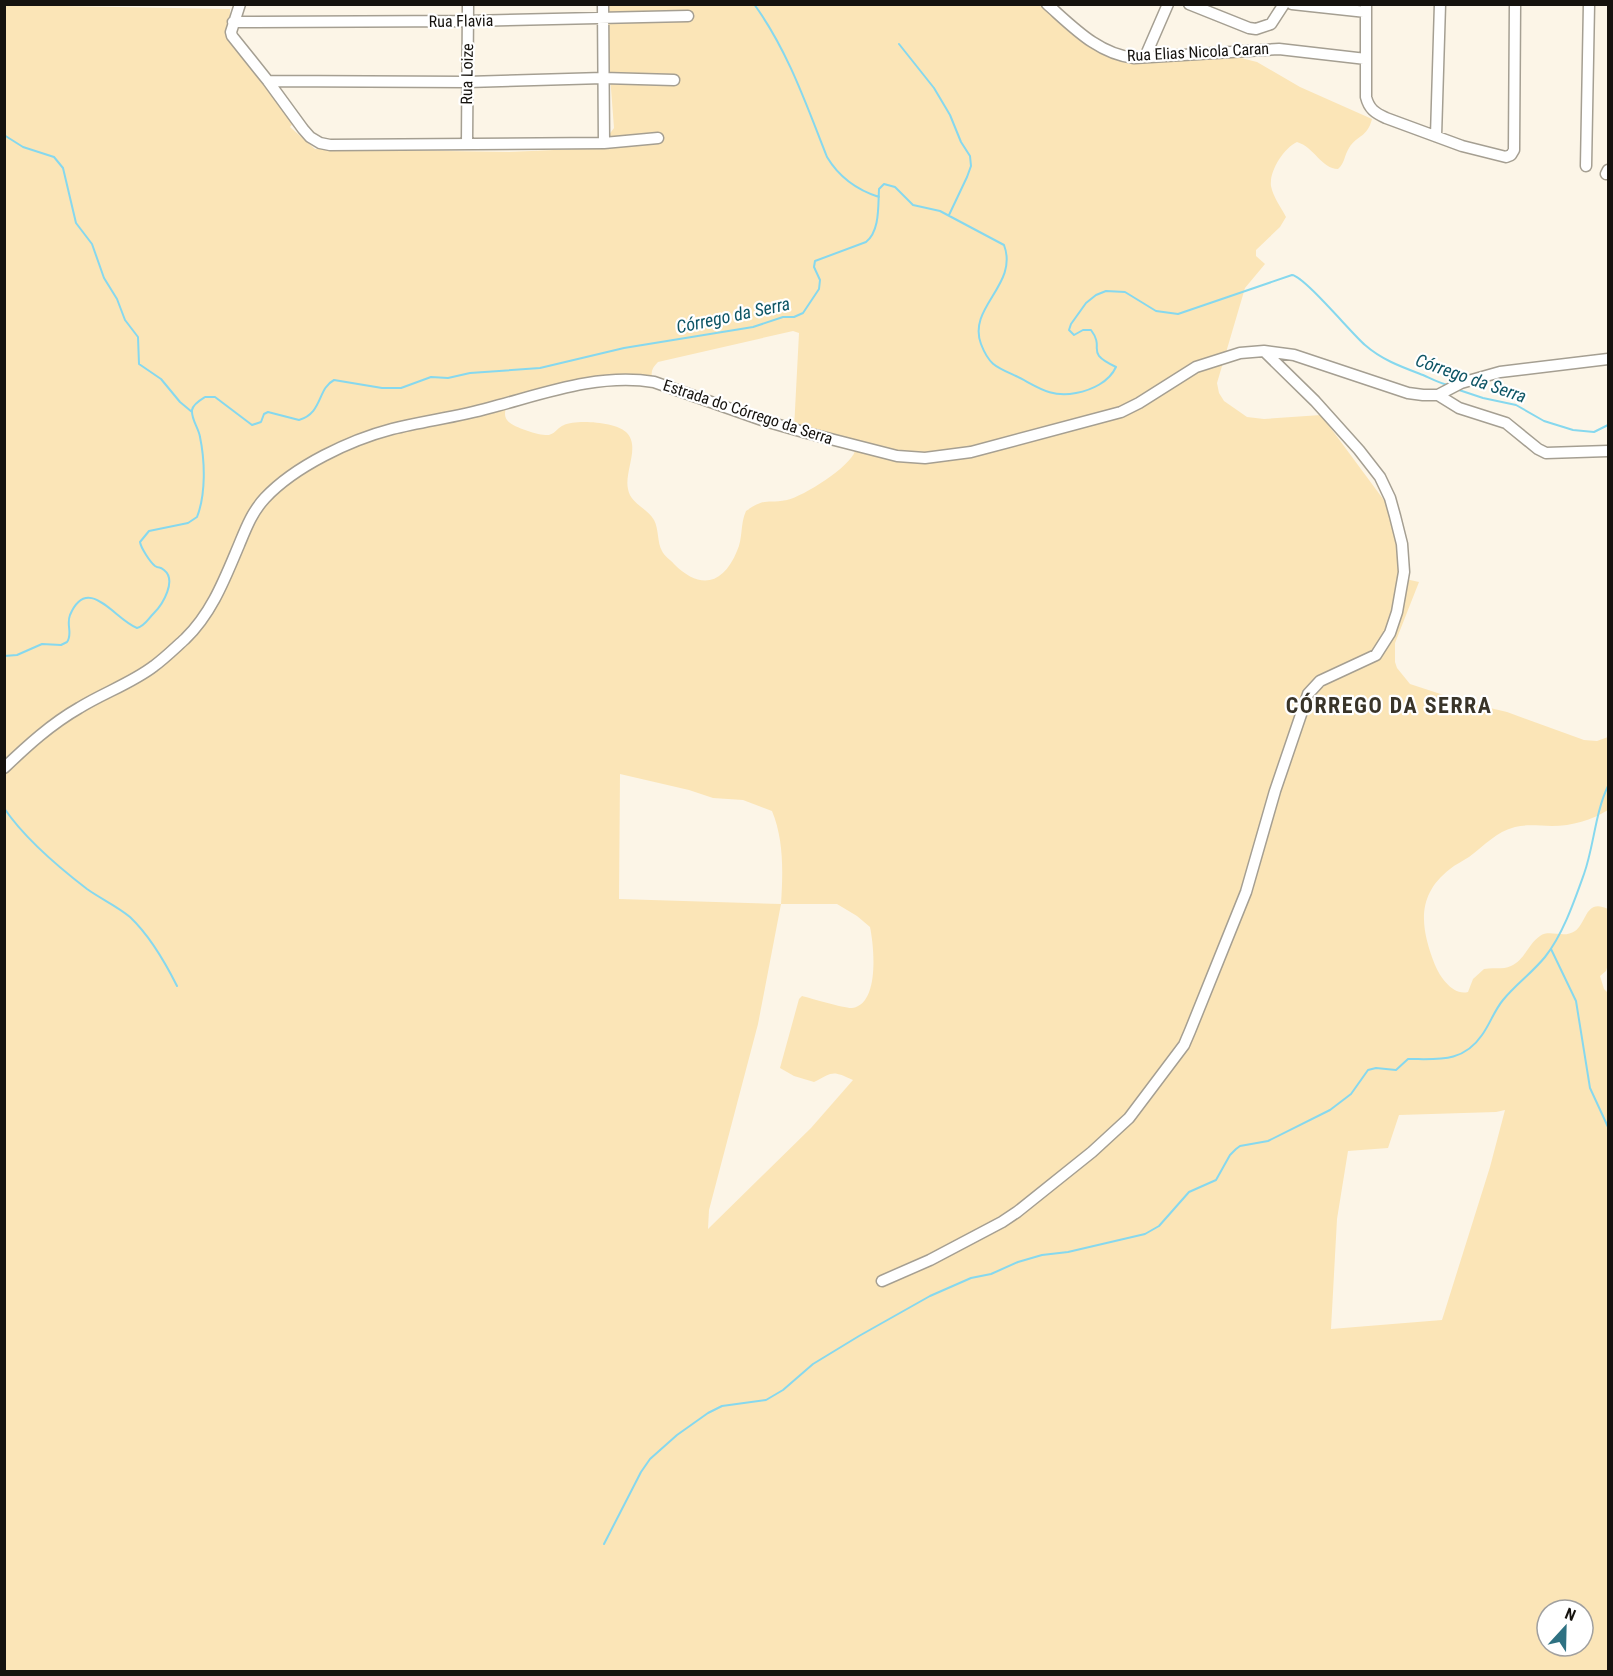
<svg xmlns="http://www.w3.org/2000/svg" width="1613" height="1676" viewBox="0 0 1613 1676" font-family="'Roboto Condensed',sans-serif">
  <rect width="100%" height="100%" fill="#fcf5e7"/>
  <!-- green -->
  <path fill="#fbe5b7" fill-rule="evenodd" d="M 608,4 L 1044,5 L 1068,25 L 1137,61 L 1233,56 L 1257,62 L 1300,87 L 1372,119 C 1367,138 1358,134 1349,148 C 1344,156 1345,163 1338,169 C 1322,169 1314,147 1297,142 C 1284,148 1269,171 1271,186 C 1273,197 1281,207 1286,217 L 1280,227 L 1256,250 L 1256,256 L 1265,264 L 1245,288 L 1217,383 L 1219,393 L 1224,401 L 1247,417 L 1264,419 L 1321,415 L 1389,507 L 1404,577 L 1410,580 L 1419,582 L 1395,643 L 1395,662 L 1397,668 L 1410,684 L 1465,702 L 1507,712 L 1584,740 L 1597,741 L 1608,737 L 1608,810 C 1592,820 1572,826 1552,826 C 1539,826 1527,824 1515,827 C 1496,832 1485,845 1469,857 C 1463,861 1456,864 1450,869 C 1415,896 1421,929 1435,965 C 1440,977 1453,996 1468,992 L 1473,979 L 1484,969 C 1493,967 1502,970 1511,966 C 1525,960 1528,944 1540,936 C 1550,929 1564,939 1575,931 C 1587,923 1585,898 1608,909 L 1608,964 L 1606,971 L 1600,976 L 1604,989 L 1608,993 L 1608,1671 L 5,1672 L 5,5 L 230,9 L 230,30 L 295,121 L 290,127 L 315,149 L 509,152 L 599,148 L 614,128 L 607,36 ZM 793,331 L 799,333 L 794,429 L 855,451 C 850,467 804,496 787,500 C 766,504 767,497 746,511 C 740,524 743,539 737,551 C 723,585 700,590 674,564 C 671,560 664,556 662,551 C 657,542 659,529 654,520 C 647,508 630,503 628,489 C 624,471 641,446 626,432 C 616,422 576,419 564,425 C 558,427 556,433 549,435 C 540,436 512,427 507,420 C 504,416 505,411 506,407 L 627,377 L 653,381 C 650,372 652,368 658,362 ZM 620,774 L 689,790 L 713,798 L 743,800 L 772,811 C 784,840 783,873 781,904 L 619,899 ZM 781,904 L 837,904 L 857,916 L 870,927 C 874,946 880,1004 852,1008 C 847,1009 810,998 802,996 L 799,999 L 780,1068 L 794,1076 L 814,1082 C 833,1072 832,1070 853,1080 L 811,1128 L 708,1229 L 709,1210 L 758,1024 ZM 1505,1110 L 1490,1167 L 1442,1320 L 1331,1329 L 1337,1219 L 1348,1151 L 1388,1148 L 1399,1115 L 1496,1112 ZM 1547,1610 L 1583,1610 L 1583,1646 L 1547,1646 Z"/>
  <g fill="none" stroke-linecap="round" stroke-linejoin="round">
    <!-- stream -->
    <path stroke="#86d8ee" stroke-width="2" d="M 754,4 C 788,51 806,104 827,157 C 839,177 857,190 879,197
      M 899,44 L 934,88 L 950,115 L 961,142 L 970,156 L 971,166 L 967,177 L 949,215
      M 4,135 L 23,147 L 54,157 L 63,168 L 76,223 L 92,244 L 104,278 L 117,299 L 125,320 L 138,337 L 139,364 L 161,379 L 180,402 L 192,412
      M 1456,389 L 1483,398 L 1516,405 L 1544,421 L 1573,430 L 1594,432 L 1608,425
      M 4,656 L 17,655 L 42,644 L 61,645 L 67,642 C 73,634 66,625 70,615 C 88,573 115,620 137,628 C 145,626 148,619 154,613 C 163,604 177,580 164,570 C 159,566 160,569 155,566 C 150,562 141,548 140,542 L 149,531 L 188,523 L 197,517 C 206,494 205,461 200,437 C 199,429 191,419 192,410 C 193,404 200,400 205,397 L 215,397 L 252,425 L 261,422 L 264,414 L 268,412 L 299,420 C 323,413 317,389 334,380 L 382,388 L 401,388 L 431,377 L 448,378 L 470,373 L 540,368 L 624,348 L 753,327 L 783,317 L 794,317 L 803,313 L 819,289 L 820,280 L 814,267 L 815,261 L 866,242 C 880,231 878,206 879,189 L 884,184 L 895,187 L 913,205 L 940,211 L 1004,245 C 1019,285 967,307 981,344 C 989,365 996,367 1016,376 C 1038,387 1050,398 1076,393 C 1092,390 1109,382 1116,367 C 1083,351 1106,350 1091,330 L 1083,330 L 1074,335 L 1069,330 L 1071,324 L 1086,303 L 1096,295 L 1106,291 L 1125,292 L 1156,311 L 1178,314 L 1292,275 C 1304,276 1352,334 1365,345 C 1382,360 1402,367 1423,375 C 1432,379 1439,383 1448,385
      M 4,808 C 25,839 57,866 87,889 C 101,899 117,906 130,917 C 150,936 165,962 177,986
      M 1551,949 L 1576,1001 L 1590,1088 L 1608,1127
      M 604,1544 L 641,1472 L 650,1459 L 677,1435 L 708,1413 L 722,1406 L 766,1400 L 783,1390 L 813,1364 L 859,1336 L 930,1296 L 971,1278 L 991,1274 L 1018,1262 L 1042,1255 L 1068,1252 L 1145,1234 L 1159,1226 L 1189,1192 L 1216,1180 L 1230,1155 L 1236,1149 L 1240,1146 L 1268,1141 L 1330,1110 L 1351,1094 L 1368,1070 L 1376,1068 L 1396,1070 L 1408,1059 C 1438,1059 1463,1063 1482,1035 C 1490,1024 1494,1011 1503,1000 C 1516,984 1532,973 1545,957 C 1563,934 1574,902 1584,874 C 1594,846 1595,813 1608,786"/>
    <!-- minor casing -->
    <g stroke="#a59f92" stroke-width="13">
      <path id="minor" d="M 240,4 L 231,32 L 232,36 L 268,81 L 303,129 L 310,137 L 320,143 L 330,145 L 604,143 L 658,138
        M 603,4 L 604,143
        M 1047,4 C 1073,27 1098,54 1134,58 L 1279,49 L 1366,59
        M 1189,4 L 1249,28 L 1256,29 L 1271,24 L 1284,4
        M 1292,4 L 1366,12
        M 1366,4 L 1366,97 C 1369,109 1375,113 1386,118 L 1462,146 L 1506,157 L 1511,155 L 1514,150 L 1515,4
        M 233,22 L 468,21 L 688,16
        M 1145,57 L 1168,4
        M 268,81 L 467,82 L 603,78 L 674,80
        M 1436,136 L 1440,4
        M 467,144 L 468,4
        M 1586,166 L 1589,4
        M 1606,174 L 1608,170
        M 1438,395 L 1459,408 L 1506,423 L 1538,449 L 1546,453 L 1608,451
        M 4,768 C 27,746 51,724 79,708 C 103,693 132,683 154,666 C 165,658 175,648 185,639 C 212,613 225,578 239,545 C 246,528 252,512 265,498 C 295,466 350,440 392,429 C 424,421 457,417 489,408 C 543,394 597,373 654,382 L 765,421 L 807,433 L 897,456 L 925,458 L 971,452 L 1121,412 L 1139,403 L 1196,367 L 1240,353 L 1264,351 L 1294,355 L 1408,393 L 1423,395 L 1438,395 L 1461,383 L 1500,372 L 1608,359
        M 882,1281 L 930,1260 L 1002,1222 L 1017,1212 L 1092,1152 L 1129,1118 L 1184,1045 L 1190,1031 L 1246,892 L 1275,791 L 1308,694 L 1320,681 L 1376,655 L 1390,633 L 1397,612 L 1404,572 L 1402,544 L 1395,516 L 1390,498 L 1380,477 L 1359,450 L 1315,401 L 1264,351"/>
    </g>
    <!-- minor -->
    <use href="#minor" stroke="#fff" stroke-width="10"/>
  </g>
  <g text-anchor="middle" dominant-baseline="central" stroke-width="4.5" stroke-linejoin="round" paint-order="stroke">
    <!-- street labels -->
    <g font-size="16" fill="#15120e" stroke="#fff">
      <text transform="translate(461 21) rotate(-1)">Rua Flavia</text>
      <text transform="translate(1198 52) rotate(-3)">Rua Elias Nicola Caran</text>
      <text transform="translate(467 74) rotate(-89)">Rua Loize</text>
      <text transform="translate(748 412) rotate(18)">Estrada do Córrego da Serra</text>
    </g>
    <!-- water labels -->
    <g font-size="18" font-style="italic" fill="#0e5565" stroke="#fff">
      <text transform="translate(733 315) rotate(-12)">Córrego da Serra</text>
      <text transform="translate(1471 378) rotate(19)">Córrego da Serra</text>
    </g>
    <!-- district labels -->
    <g font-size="22" font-weight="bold" letter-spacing="1.5" fill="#393429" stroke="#fff">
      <text x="1389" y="705">CÓRREGO DA SERRA</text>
    </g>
  </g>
  <!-- border -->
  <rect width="1613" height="1676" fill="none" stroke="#15120e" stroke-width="12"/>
  <!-- north arrow -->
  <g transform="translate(1565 1628) rotate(22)"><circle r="28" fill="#ffffff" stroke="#a1a09f" stroke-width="1.5"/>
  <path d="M0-4.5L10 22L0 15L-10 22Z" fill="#2e7182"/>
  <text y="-9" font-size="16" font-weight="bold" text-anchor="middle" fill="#15120e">N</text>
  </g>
</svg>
